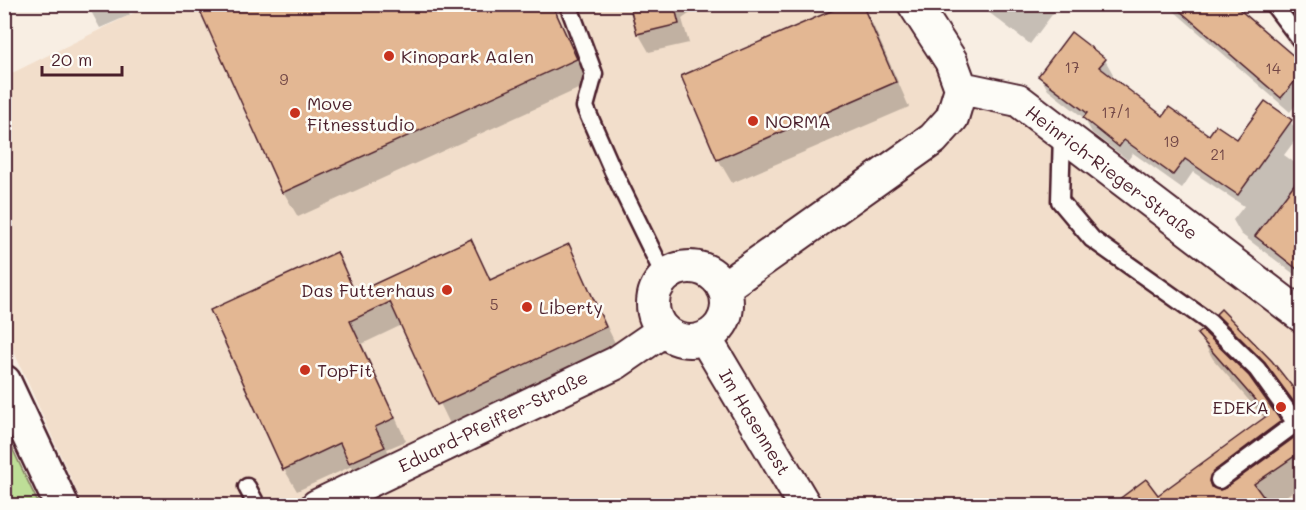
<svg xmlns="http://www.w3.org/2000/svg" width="1306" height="510" viewBox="0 0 1306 510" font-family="Mali,sans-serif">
  <rect width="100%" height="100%" fill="#f8eee3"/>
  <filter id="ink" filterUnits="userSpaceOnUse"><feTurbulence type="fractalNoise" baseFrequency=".0167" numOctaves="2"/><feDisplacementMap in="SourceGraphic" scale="12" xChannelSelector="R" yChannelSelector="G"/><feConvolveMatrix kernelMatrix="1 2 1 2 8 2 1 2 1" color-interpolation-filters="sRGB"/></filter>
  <g filter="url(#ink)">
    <!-- built -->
    <path fill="#f2decb" d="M 150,5 L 895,5 L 919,36 L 948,87 L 1015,102 L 1301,320 L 1302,484 L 1293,491 L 1301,505 L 83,505 L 5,332 L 4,77 Z"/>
    <!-- green -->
    <path fill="#bede97" stroke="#847e61" stroke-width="1.5" d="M 5,433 L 39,505 L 5,505 Z"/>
    <!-- shadow -->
    <path fill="#0003" d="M 87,4 L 125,4 L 130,15 L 100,28 Z
      M 199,4 L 553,4 L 589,84 L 298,217 L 284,193 Z
      M 631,4 L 703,4 L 682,19 L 689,43 L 649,52 L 638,33 Z
      M 861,4 L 873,25 L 909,107 L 732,183 L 718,159 Z
      M 978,4 L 1060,4 L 1030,44 Z
      M 1166,4 L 1229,4 L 1302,65 L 1302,97 L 1290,112 Z
      M 1105,60 L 1113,74 L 1110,77 L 1163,118 L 1210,137 L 1237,141 L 1290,121 L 1299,135 L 1284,155 L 1302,168 L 1302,280 L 1241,234 L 1233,220 L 1244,206 L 1193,172 L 1182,188 L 1133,153 L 1128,160 L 1092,133 L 1084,118 L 1048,90 L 1040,76 Z
      M 471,241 L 492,281 L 568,246 L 618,349 L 451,426 L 402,325 L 362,344 L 406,441 L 387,449 L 396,469 L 363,485 L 352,466 L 297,491 L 284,469 L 336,254 L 357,294 Z
      M 1221,311 L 1302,402 L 1302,415 L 1281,387 L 1232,339 L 1218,315 Z
      M 1199,335 L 1280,422 L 1292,441 L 1302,434 L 1302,485 L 1272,506 L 1115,506 L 1158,498 L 1265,419 L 1213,359 Z"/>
    <!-- building -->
    <path fill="#e3b793" stroke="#4a1f2b" stroke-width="1.5" d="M 197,4 L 552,4 L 577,59 L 282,193 Z
      M 629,4 L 674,4 L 679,24 L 637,34 Z
      M 847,4 L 862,4 L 896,82 L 717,160 L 681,76 Z
      M 1172,4 L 1233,4 L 1302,63 L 1302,73 L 1281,98 Z
      M 1071,32 L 1106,59 L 1099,67 L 1163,116 L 1169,107 L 1209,135 L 1216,125 L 1237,139 L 1265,101 L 1292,120 L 1238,195 L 1185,159 L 1173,175 L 1124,140 L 1119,147 L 1083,118 L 1087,113 L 1038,76 Z
      M 1302,174 L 1302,273 L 1255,236 Z
      M 471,239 L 490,280 L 569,244 L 606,327 L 437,405 L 390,302 L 350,321 L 395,418 L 375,427 L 385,447 L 349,463 L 340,443 L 283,470 L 210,310 L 337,252 L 355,293 Z
      M 1221,309 L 1272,361 L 1302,399 L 1302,413 L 1265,363 L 1216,314 Z
      M 1202,330 L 1249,376 L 1281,421 L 1213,472 L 1209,481 L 1211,487 L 1220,490 L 1225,488 L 1302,432 L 1302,451 L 1254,484 L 1270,506 L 1110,506 L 1146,479 L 1158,495 L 1268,415 L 1197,334 Z"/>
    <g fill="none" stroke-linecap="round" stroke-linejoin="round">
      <!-- service casing -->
      <g stroke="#4a1f2b" stroke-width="21">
        <path id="service" d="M 568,4 L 594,74 L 585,107 L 613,171 L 665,277
          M 1273,4 L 1302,42
          M 1062,134 L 1060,201 L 1092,239 L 1209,322 L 1257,369 L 1296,423 L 1219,480
          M 247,487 L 257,506"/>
      </g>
      <!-- minor casing -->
      <g stroke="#4a1f2b" stroke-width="36">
        <path id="minor" d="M 914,4 L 951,61 L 961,88
          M 961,88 L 1018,100 L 1302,316
          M653 304a37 37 0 1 1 74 0a37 37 0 1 1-74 0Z
          M 723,288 L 933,139 L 952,118 L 961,88
          M 705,338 L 805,506
          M 317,506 L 616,363 L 664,330"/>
      </g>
      <!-- secondary casing -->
      <g stroke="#4a1f2b" stroke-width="38">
        <path id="secondary" d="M 4,382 L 62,506"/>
      </g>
      <!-- service -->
      <use href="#service" stroke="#fdfcf7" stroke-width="16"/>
      <!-- minor -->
      <use href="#minor" stroke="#fdfcf7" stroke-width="32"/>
      <!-- secondary -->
      <use href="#secondary" stroke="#fdfcf7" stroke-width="33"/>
    </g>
  </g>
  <!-- markers -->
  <g fill="#c8321e" stroke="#fdfcf7" stroke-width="2">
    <circle cx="389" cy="56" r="6"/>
    <circle cx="295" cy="113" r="6"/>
    <circle cx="753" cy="121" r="6"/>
    <circle cx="447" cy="290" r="6"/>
    <circle cx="527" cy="307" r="6"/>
    <circle cx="305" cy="370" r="6"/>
    <circle cx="1281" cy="407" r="6"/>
  </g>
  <g text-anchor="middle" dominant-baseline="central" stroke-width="5" stroke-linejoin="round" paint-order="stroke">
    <!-- number labels -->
    <g font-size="15" fill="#704545">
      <text x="1072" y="67">17</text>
      <text x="1273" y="68">14</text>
      <text x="284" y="79">9</text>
      <text x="1116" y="112">17/1</text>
      <text x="1171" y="141">19</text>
      <text x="1218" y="154">21</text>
      <text x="494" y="304">5</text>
    </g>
    <!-- poi labels -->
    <g font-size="18" fill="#4a1f2b" stroke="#fdfcf7" text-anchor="start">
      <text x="401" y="56">Kinopark Aalen</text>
      <text x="307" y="103">Move<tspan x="307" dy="21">Fitnesstudio</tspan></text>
      <text x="765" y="121">NORMA</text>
      <text x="435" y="290" text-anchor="end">Das Futterhaus</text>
      <text x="539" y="307">Liberty</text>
      <text x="317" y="370">TopFit</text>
      <text x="1269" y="407" text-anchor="end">EDEKA</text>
    </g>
    <!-- street labels -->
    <g font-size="18" fill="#4a1f2b" stroke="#fdfcf7">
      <text transform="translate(1112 172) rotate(37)">Heinrich-Rieger-Straße</text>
      <text transform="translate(493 421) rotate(-26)">Eduard-Pfeiffer-Straße</text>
      <text transform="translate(755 422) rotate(59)">Im Hasennest</text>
    </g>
  </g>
  <!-- margin -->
  <rect width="1306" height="510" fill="none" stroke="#fdfcf7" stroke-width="24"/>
  <rect x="12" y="12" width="1282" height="486" fill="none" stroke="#4a1f2b" stroke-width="2" filter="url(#ink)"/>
  <!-- scale -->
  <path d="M42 66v9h80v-9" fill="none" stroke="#4a1f2b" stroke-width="3"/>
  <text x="51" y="66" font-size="18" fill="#4a1f2b" stroke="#fdfcf7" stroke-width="4.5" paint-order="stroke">20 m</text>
</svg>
